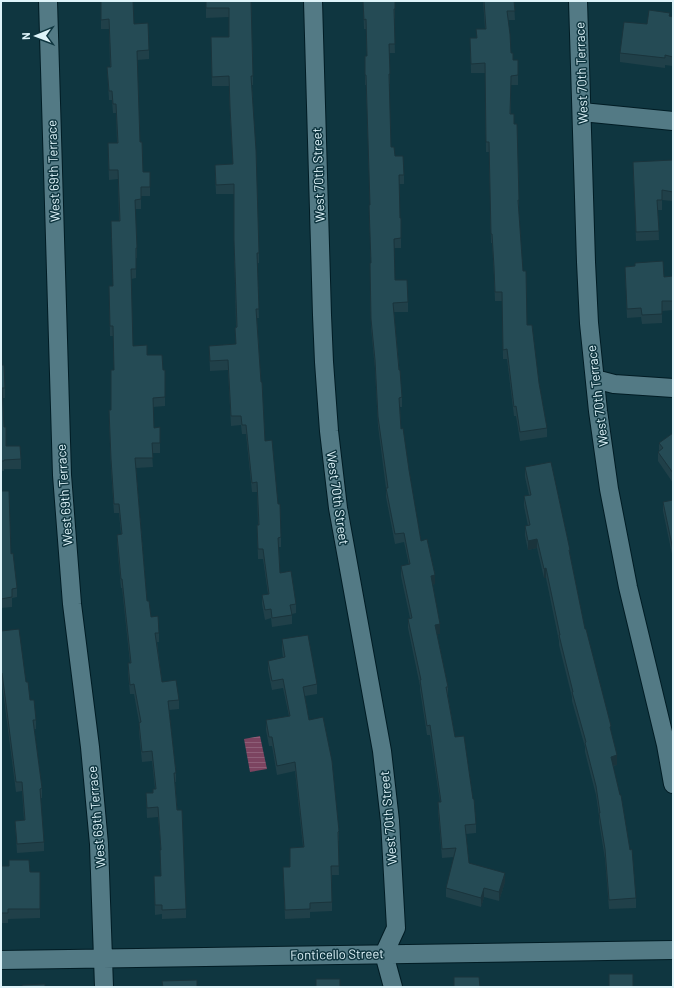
<svg xmlns="http://www.w3.org/2000/svg" width="674" height="988" viewBox="0 0 674 988" font-family="Barlow,sans-serif">
  <defs>
    <pattern id="water-rules" width="6" height="5" patternUnits="userSpaceOnUse"><rect width="6" height="5" fill="#7c4460"/><path d="M0 2.5h6" fill="none" stroke="#8e5f78"/></pattern>
  </defs>
  <rect width="100%" height="100%" fill="#0f3640"/>
  <!-- water -->
  <path fill="url(#water-rules)" d="M 260,736 L 267,769 L 250,772 L 244,739 Z"/>
  <g fill="none" stroke-linecap="round" stroke-linejoin="round">
    <!-- street casing -->
    <g stroke="#011c24" stroke-width="20">
      <path id="street" d="M 48,1 L 62,475 L 72,604 L 90,747 L 99,844 L 104,987
        M 313,1 L 322,315 L 324,362 L 329,431 L 338,508 L 382,751 L 390,821 L 396,928 L 384,954 L 393,987
        M 578,1 L 586,262 L 589,323 L 598,411 L 609,489 L 628,587 L 666,745 L 673,784
        M 582,112 L 673,121
        M 595,379 L 614,384 L 673,388
        M 1,960 L 673,950"/>
    </g>
    <!-- street -->
    <use href="#street" stroke="#537a85" stroke-width="18"/>
  </g>
  <!-- wall -->
  <path fill="#204049" d="M 101,1 L 134,24 L 149,50 L 149,59 L 137,60 L 140,142 L 143,172 L 150,172 L 150,196 L 141,196 L 141,209 L 135,209 L 137,248 L 137,258 L 136,258 L 136,278 L 131,279 L 133,346 L 147,355 L 163,370 L 165,397 L 165,406 L 153,407 L 154,428 L 160,443 L 160,453 L 152,453 L 153,467 L 136,468 L 147,601 L 151,617 L 159,633 L 159,642 L 157,642 L 162,682 L 179,700 L 179,709 L 169,710 L 176,773 L 176,782 L 175,782 L 186,909 L 186,918 L 162,919 L 162,914 L 155,915 L 154,876 L 161,876 L 161,850 L 158,817 L 147,818 L 146,793 L 153,793 L 153,789 L 155,789 L 152,761 L 142,762 L 139,732 L 139,722 L 134,694 L 130,694 L 128,673 L 128,663 L 130,663 L 122,588 L 121,588 L 117,544 L 117,535 L 121,534 L 119,513 L 114,513 L 111,469 L 109,419 L 111,410 L 114,370 L 113,336 L 110,336 L 109,286 L 113,286 L 119,221 L 118,179 L 109,180 L 108,152 L 117,143 L 116,113 L 113,113 L 112,100 L 109,100 L 107,67 L 110,67 L 109,29 L 101,29 Z
    M 206,1 L 251,1 L 253,76 L 253,85 L 252,85 L 259,253 L 259,263 L 257,263 L 259,318 L 257,318 L 261,382 L 265,441 L 281,537 L 281,547 L 279,547 L 280,573 L 296,604 L 296,613 L 292,614 L 292,624 L 272,627 L 271,618 L 265,620 L 262,604 L 262,595 L 268,594 L 263,559 L 258,559 L 257,525 L 258,525 L 257,492 L 252,492 L 246,434 L 242,434 L 241,425 L 231,426 L 228,370 L 210,371 L 209,346 L 236,344 L 235,328 L 236,327 L 234,249 L 234,194 L 216,194 L 215,174 L 215,165 L 233,164 L 230,116 L 229,86 L 212,86 L 211,37 L 229,37 L 229,17 L 206,18 Z
    M 363,1 L 395,1 L 395,18 L 394,19 L 395,53 L 389,53 L 390,74 L 390,84 L 389,84 L 391,147 L 395,156 L 404,175 L 404,184 L 399,184 L 400,218 L 401,218 L 401,248 L 394,248 L 395,280 L 408,302 L 408,312 L 394,312 L 402,397 L 402,407 L 400,407 L 401,429 L 421,541 L 435,584 L 432,585 L 440,634 L 437,634 L 448,687 L 448,696 L 455,737 L 476,824 L 476,833 L 466,834 L 469,863 L 505,882 L 499,901 L 484,897 L 481,907 L 446,897 L 446,888 L 454,857 L 442,858 L 438,811 L 438,802 L 440,802 L 430,735 L 427,735 L 420,690 L 420,686 L 408,628 L 408,619 L 410,618 L 401,576 L 401,566 L 409,565 L 404,542 L 395,544 L 386,497 L 386,488 L 378,426 L 375,369 L 371,328 L 370,272 L 371,263 L 369,214 L 370,205 L 366,85 L 365,85 L 365,56 L 367,56 L 366,29 L 364,29 Z
    M 483,1 L 514,1 L 515,20 L 508,20 L 511,53 L 518,75 L 518,85 L 511,85 L 511,114 L 514,124 L 519,200 L 519,210 L 518,210 L 523,271 L 527,325 L 539,383 L 547,428 L 547,437 L 520,441 L 516,416 L 514,416 L 507,359 L 503,359 L 502,301 L 495,301 L 494,276 L 492,243 L 491,243 L 489,152 L 486,152 L 485,73 L 471,73 L 470,38 L 476,38 L 485,29 Z
    M 670,16 L 673,17 L 673,66 L 665,65 L 665,68 L 620,62 L 620,53 L 647,24 Z
    M 673,160 L 673,201 L 662,200 L 662,210 L 658,210 L 659,240 L 636,241 L 633,162 Z
    M 635,266 L 664,277 L 673,276 L 673,310 L 662,311 L 662,323 L 642,324 L 641,317 L 627,318 L 625,267 Z
    M 1,314 L 2,365 L 5,388 L 5,398 L 3,398 L 4,427 L 6,446 L 21,459 L 21,469 L 4,469 L 4,471 L 1,471 Z
    M 673,433 L 673,483 L 658,461 L 658,452 L 659,451 L 659,443 Z
    M 525,467 L 570,550 L 570,555 L 585,629 L 611,733 L 617,765 L 613,766 L 636,898 L 636,908 L 609,909 L 605,859 L 599,822 L 599,816 L 596,795 L 585,752 L 585,747 L 572,701 L 572,697 L 559,645 L 559,641 L 546,578 L 544,578 L 537,548 L 528,550 L 525,536 L 525,526 L 528,526 L 524,506 L 524,496 L 529,495 L 525,477 Z
    M 1,491 L 17,588 L 17,597 L 12,598 L 12,607 L 1,608 Z
    M 673,500 L 673,559 L 663,511 L 663,502 Z
    M 1,631 L 26,682 L 30,700 L 36,720 L 36,729 L 34,729 L 42,788 L 42,798 L 40,798 L 44,842 L 44,851 L 17,853 L 15,821 L 24,820 L 22,791 L 16,792 L 2,683 L 1,683 Z
    M 282,639 L 317,684 L 317,694 L 305,696 L 309,720 L 339,831 L 339,841 L 338,841 L 339,875 L 332,875 L 332,911 L 310,912 L 310,918 L 285,919 L 283,867 L 290,867 L 290,848 L 303,847 L 295,771 L 277,775 L 272,746 L 269,746 L 266,730 L 266,720 L 289,716 L 283,688 L 272,690 L 268,670 L 268,661 L 283,658 L 282,649 Z
    M 1,866 L 30,872 L 40,872 L 40,918 L 8,919 L 8,923 L 1,923 Z"/>
  <!-- shaded-wall -->
  <path fill="#1a343c" d="M 537,539 L 537,548 L 528,550 L 528,541 Z
    M 546,568 L 546,578 L 544,578 L 544,569 Z
    M 435,575 L 435,584 L 431,585 L 431,576 Z
    M 440,624 L 440,634 L 435,635 L 435,625 Z
    M 617,755 L 617,765 L 611,766 L 611,757 Z
    M 505,873 L 505,882 L 499,901 L 499,892 Z
    M 484,888 L 484,897 L 481,907 L 481,898 Z"/>
  <!-- building -->
  <path fill="#254b55" stroke="#1a343c" d="M 101,1 L 133,1 L 134,24 L 148,23 L 149,50 L 137,51 L 140,142 L 142,142 L 143,172 L 150,172 L 150,187 L 141,187 L 141,199 L 135,200 L 137,248 L 136,248 L 136,269 L 131,269 L 133,346 L 147,345 L 147,355 L 162,355 L 163,370 L 165,370 L 165,397 L 153,398 L 154,428 L 160,427 L 160,443 L 152,443 L 153,458 L 135,458 L 147,601 L 149,601 L 151,617 L 158,616 L 159,633 L 155,633 L 162,682 L 176,680 L 179,700 L 168,701 L 176,773 L 174,773 L 177,810 L 182,810 L 186,909 L 162,910 L 162,905 L 155,905 L 154,876 L 161,876 L 160,850 L 161,850 L 158,807 L 147,808 L 146,793 L 153,793 L 153,789 L 156,789 L 152,751 L 142,752 L 139,723 L 141,722 L 134,684 L 130,685 L 128,663 L 131,663 L 122,579 L 121,579 L 117,535 L 122,534 L 119,504 L 114,504 L 111,459 L 109,410 L 111,410 L 111,370 L 114,370 L 113,326 L 110,326 L 109,286 L 113,286 L 111,221 L 120,221 L 118,170 L 109,170 L 108,143 L 118,143 L 116,104 L 113,104 L 112,91 L 109,91 L 107,67 L 111,67 L 109,19 L 101,20 Z
    M 206,1 L 251,1 L 253,76 L 251,76 L 256,150 L 259,253 L 257,253 L 259,309 L 256,309 L 261,382 L 262,382 L 265,441 L 272,440 L 278,504 L 280,504 L 281,537 L 278,538 L 280,573 L 291,571 L 296,604 L 290,605 L 292,615 L 272,618 L 271,609 L 265,610 L 262,595 L 269,594 L 263,549 L 258,549 L 257,525 L 259,525 L 257,482 L 252,483 L 246,425 L 242,425 L 241,416 L 231,416 L 228,360 L 210,361 L 209,346 L 236,344 L 235,328 L 237,327 L 234,240 L 234,184 L 216,185 L 215,165 L 233,164 L 230,107 L 229,76 L 212,77 L 211,37 L 229,37 L 229,8 L 206,8 Z
    M 363,1 L 395,1 L 395,9 L 394,9 L 395,44 L 389,44 L 390,74 L 389,74 L 391,147 L 394,147 L 395,156 L 403,156 L 404,175 L 399,175 L 400,218 L 401,218 L 401,238 L 394,239 L 395,280 L 407,280 L 408,302 L 393,303 L 399,370 L 400,370 L 402,397 L 399,398 L 401,429 L 403,428 L 409,470 L 421,541 L 427,539 L 435,575 L 431,576 L 440,624 L 435,625 L 448,687 L 446,687 L 455,737 L 464,736 L 473,799 L 474,799 L 476,824 L 465,825 L 469,863 L 505,873 L 499,892 L 484,888 L 481,898 L 446,888 L 456,848 L 442,849 L 438,802 L 441,802 L 430,725 L 427,726 L 420,680 L 421,680 L 408,619 L 412,618 L 401,566 L 410,564 L 404,533 L 395,534 L 386,488 L 388,488 L 378,417 L 375,360 L 371,319 L 370,263 L 371,263 L 369,205 L 370,205 L 366,75 L 365,75 L 365,56 L 367,56 L 366,19 L 364,20 Z
    M 484,1 L 514,1 L 515,11 L 507,11 L 510,34 L 511,53 L 513,53 L 513,60 L 518,60 L 518,75 L 511,76 L 511,79 L 510,114 L 514,114 L 514,124 L 517,124 L 519,200 L 518,200 L 523,271 L 526,271 L 527,325 L 532,325 L 539,383 L 547,428 L 520,432 L 516,406 L 514,407 L 507,349 L 503,350 L 502,292 L 495,292 L 494,267 L 492,234 L 491,234 L 489,142 L 486,142 L 485,63 L 471,64 L 470,38 L 477,38 L 476,29 L 486,29 Z
    M 649,10 L 670,13 L 669,16 L 673,17 L 673,57 L 665,55 L 665,58 L 620,53 L 624,22 L 647,24 Z
    M 673,160 L 673,192 L 662,190 L 662,200 L 657,200 L 659,231 L 636,232 L 633,162 Z
    M 663,261 L 664,277 L 673,276 L 673,301 L 662,301 L 662,314 L 642,315 L 641,308 L 627,309 L 625,267 L 635,266 L 635,263 Z
    M 1,314 L 2,365 L 4,365 L 5,388 L 2,388 L 4,427 L 6,427 L 6,446 L 20,446 L 21,459 L 4,460 L 4,461 L 1,461 Z
    M 673,433 L 673,473 L 658,452 L 663,448 L 659,443 Z
    M 551,462 L 570,550 L 569,550 L 585,629 L 586,629 L 611,726 L 610,727 L 617,755 L 611,757 L 620,795 L 621,795 L 630,850 L 632,849 L 636,898 L 609,900 L 605,849 L 599,813 L 600,813 L 596,786 L 585,743 L 586,742 L 572,692 L 573,692 L 559,635 L 560,635 L 546,568 L 544,569 L 537,539 L 528,541 L 525,526 L 530,525 L 524,496 L 531,495 L 525,467 Z
    M 1,491 L 9,491 L 11,554 L 13,553 L 17,588 L 12,589 L 12,597 L 1,599 Z
    M 673,500 L 673,550 L 663,502 Z
    M 19,629 L 26,682 L 28,682 L 30,700 L 34,700 L 36,720 L 33,720 L 42,788 L 40,789 L 44,842 L 17,844 L 15,821 L 25,820 L 22,782 L 16,782 L 2,673 L 1,674 L 1,631 Z
    M 308,635 L 317,684 L 303,687 L 309,720 L 323,717 L 332,761 L 339,831 L 338,832 L 339,866 L 331,866 L 332,902 L 310,903 L 310,909 L 285,910 L 283,867 L 290,867 L 290,848 L 304,847 L 295,762 L 277,766 L 272,737 L 269,737 L 266,720 L 290,716 L 283,679 L 272,681 L 268,661 L 285,657 L 282,639 Z
    M 9,860 L 29,860 L 30,872 L 40,872 L 40,909 L 8,909 L 8,913 L 1,913 L 1,866 L 9,866 Z
    M 609,974 L 633,974 L 633,987 L 609,987 Z
    M 454,977 L 479,977 L 480,987 L 454,987 Z
    M 316,979 L 340,979 L 340,987 L 316,987 Z
    M 197,980 L 197,987 L 163,987 L 162,981 Z
    M 45,984 L 45,987 L 22,987 L 22,985 Z"/>
  <g text-anchor="middle" dominant-baseline="central" stroke-width="3" stroke-linejoin="round" paint-order="stroke">
    <!-- street labels -->
    <g font-size="13" fill="#def3f9" stroke="#0f3640">
      <text transform="translate(581 73) rotate(-92)">West 70th Terrace</text>
      <text transform="translate(53 171) rotate(-92)">West 69th Terrace</text>
      <text transform="translate(318 175) rotate(-92)">West 70th Street</text>
      <text transform="translate(597 396) rotate(-97)">West 70th Terrace</text>
      <text transform="translate(64 495) rotate(-94)">West 69th Terrace</text>
      <text transform="translate(338 498) rotate(82)">West 70th Street</text>
      <text transform="translate(96 817) rotate(-95)">West 69th Terrace</text>
      <text transform="translate(388 818) rotate(-95)">West 70th Street</text>
      <text transform="translate(337 954) rotate(-1)">Fonticello Street</text>
    </g>
  </g>
  <!-- border -->
  <rect width="674" height="988" fill="none" stroke="#def3f9" stroke-width="4"/>
  <!-- north arrow -->
  <g transform="translate(36 36) rotate(269)" stroke="#0f3640" stroke-width="3" paint-order="stroke">
  <path d="M0-3L7 15L0 10L-7 15Z" fill="#def3f9"/>
  <text y="-6" font-size="11" font-weight="bold" text-anchor="middle" fill="#def3f9">N</text>
  </g>
</svg>
